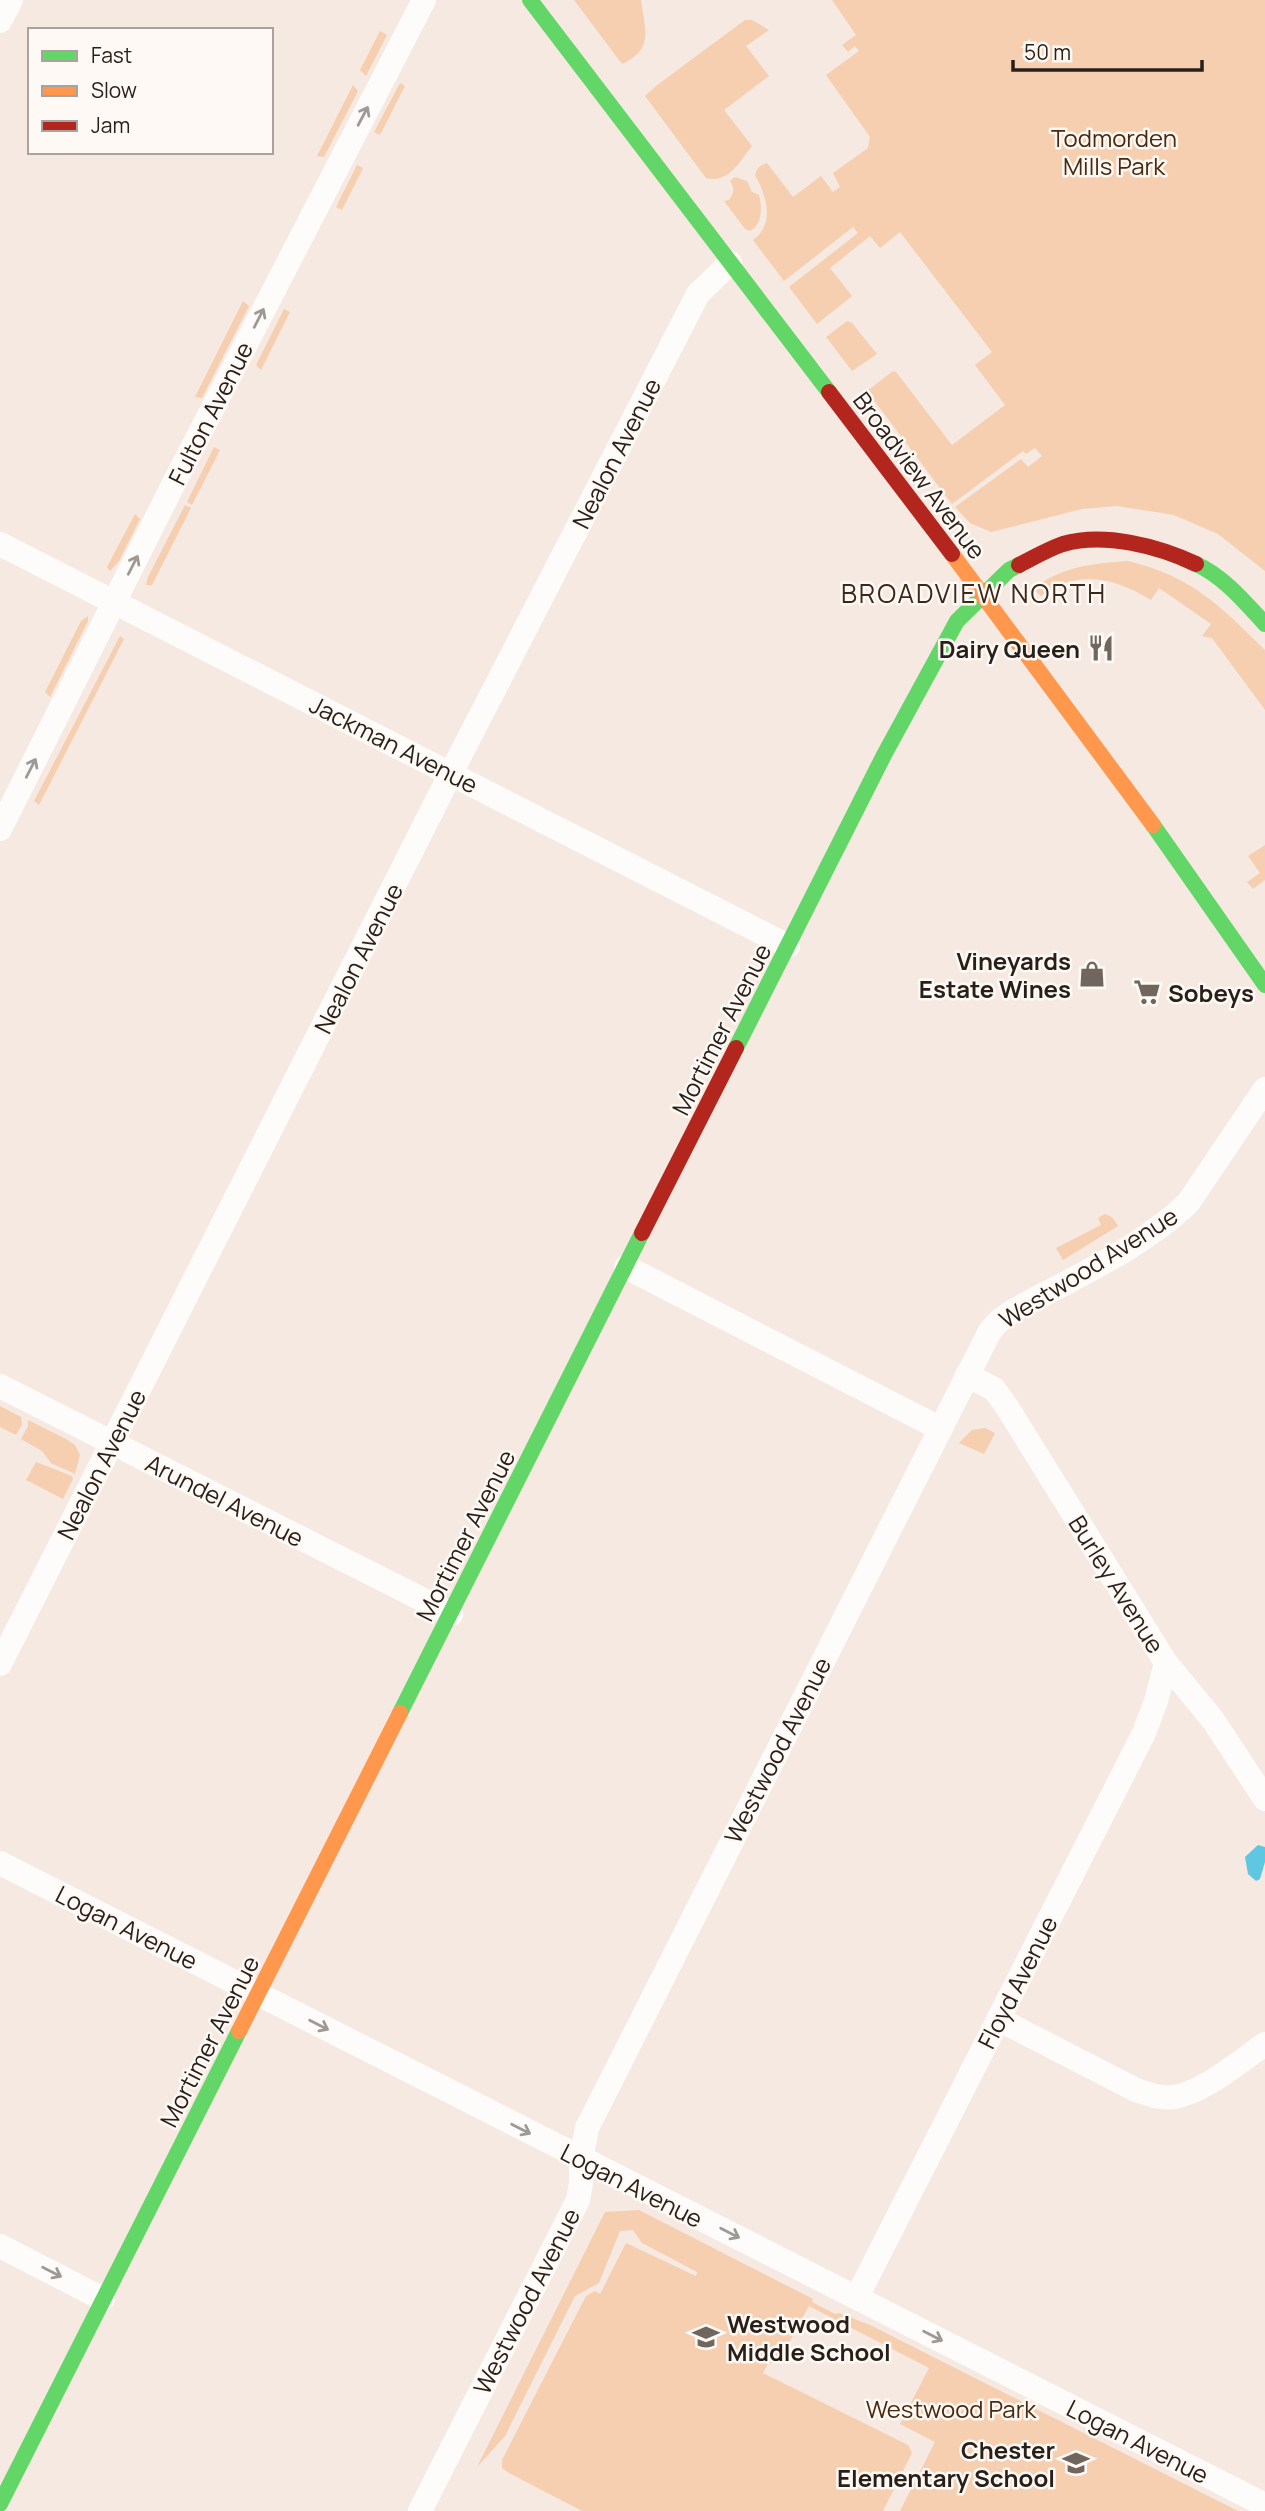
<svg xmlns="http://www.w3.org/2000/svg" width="1265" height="2511" viewBox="0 0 1265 2511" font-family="Manrope,sans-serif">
  <rect width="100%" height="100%" fill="#f6e9e1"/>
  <!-- green -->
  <path fill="#f6ceb0" d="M 574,0 L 641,0 C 645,30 654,49 622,64 Z
    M 832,0 L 1265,0 L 1265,571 L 1218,534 L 1174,515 L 1117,506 L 1082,509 L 991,532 L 970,523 L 955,507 L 1021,459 L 1028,467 L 1042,456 L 1035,448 L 1026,454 L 1023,451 L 952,504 L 867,391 L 893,371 L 896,372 L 952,445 L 1005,405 L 975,365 L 992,352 L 900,232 L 880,248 L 870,236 L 830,268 L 852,296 L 817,324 L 789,287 L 858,233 L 853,227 L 784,281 L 753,240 C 776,223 766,195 755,175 C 757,168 760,165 767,163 L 793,197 L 821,176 L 833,192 L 840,187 L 833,173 L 868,148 L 870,137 L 826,75 L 859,51 L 855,46 L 848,52 L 842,45 L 856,35 Z
    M 745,20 L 752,20 L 769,30 L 746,46 L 769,76 L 724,110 L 752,146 C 740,161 729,184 706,178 L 645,96 L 656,86 Z
    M 380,31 L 387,35 L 366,76 L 360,70 Z
    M 400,83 L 405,86 L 380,135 L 374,132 Z
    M 353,85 L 358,91 L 324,157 L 317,156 Z
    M 357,165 L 363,168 L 342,210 L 336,207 Z
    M 735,177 L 747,181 L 752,192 L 759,195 C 762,207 763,224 750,231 L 745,229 L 724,201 L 729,200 C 734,193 735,188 730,181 Z
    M 243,301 L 249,306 L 202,398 L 195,397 Z
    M 284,309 L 290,312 L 261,370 L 256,365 Z
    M 847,321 L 852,323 L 877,354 L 852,371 L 826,337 Z
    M 214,447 L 220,450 L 192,505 L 187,502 Z
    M 185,505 L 191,508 L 152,585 L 146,585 L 148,577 Z
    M 135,514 L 140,519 L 119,561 L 110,571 L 107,567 Z
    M 1128,561 C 1193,577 1219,605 1265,650 L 1265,710 L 1212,638 L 1202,636 L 1211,624 L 1159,588 L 1151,600 C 1113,577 1078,569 1041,596 L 1033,589 C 1060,567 1094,563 1128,561 Z
    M 88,616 L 88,621 L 50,697 L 45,692 L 81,621 Z
    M 120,636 L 124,639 L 39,805 L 34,801 Z
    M 1265,845 L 1265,880 L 1253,889 L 1247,882 L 1260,873 L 1248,856 Z
    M 1105,1214 L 1112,1217 L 1118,1226 L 1063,1260 L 1056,1248 L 1101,1225 L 1098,1218 Z
    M 0,1406 L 21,1417 L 22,1424 L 16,1435 L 0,1427 Z
    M 28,1420 L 66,1439 L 75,1445 L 80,1455 L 75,1474 L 51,1463 L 42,1451 L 21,1439 L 28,1426 Z
    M 985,1428 L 995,1433 L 984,1454 L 959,1443 L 972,1430 Z
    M 36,1462 L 72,1476 L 73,1479 L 63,1499 L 26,1480 Z
    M 639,2210 L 813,2299 L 812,2302 L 835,2314 L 839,2313 L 870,2325 L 1238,2511 L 900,2511 L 935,2442 L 900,2424 L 929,2368 L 809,2306 L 778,2363 L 768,2363 L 763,2373 L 908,2445 L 912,2453 L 883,2511 L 582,2511 L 509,2473 L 502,2468 L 502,2460 L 586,2296 L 595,2291 L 600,2294 L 626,2243 L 696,2276 L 697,2272 L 642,2243 L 633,2230 L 620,2231 L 599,2283 L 575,2296 L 505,2436 L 477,2467 L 605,2212 Z"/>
  <!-- water -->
  <path fill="#5fc7e1" d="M 1258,1845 L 1265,1847 L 1265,1862 L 1260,1879 L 1256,1881 L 1248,1874 L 1245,1857 Z"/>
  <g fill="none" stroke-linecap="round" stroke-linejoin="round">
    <!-- street -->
    <path stroke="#fefcfa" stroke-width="24" d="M 0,21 L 11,0
      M 0,544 L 788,946
      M 0,829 L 173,485 L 424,0
      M 626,1267 L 941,1429
      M 967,1375 L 994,1389 L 1007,1407 L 1166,1663 L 1213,1720 L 1265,1799
      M 0,1386 L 451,1614
      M 0,1664 L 451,773 L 698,294 L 730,263
      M 0,1863 L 1265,2505
      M 998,2019 L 1136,2090 C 1148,2094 1160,2099 1174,2097 C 1203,2093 1240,2061 1265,2044
      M 0,2246 L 103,2299
      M 857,2297 L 1144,1733 L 1156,1701 L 1166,1663
      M 420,2511 L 578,2200 L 581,2183 L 581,2159 L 587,2128 L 990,1331 L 999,1321 L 1013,1311 C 1071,1279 1140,1249 1188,1203 L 1265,1089"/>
    <!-- fast -->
    <path stroke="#63d668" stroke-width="16" d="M 530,0 L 829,392
      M 1196,564 C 1223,576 1245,602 1265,624
      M 1153,825 L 1265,985
      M 736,1048 L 884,755 L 957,621 L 1009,570 L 1019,565
      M 400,1713 L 642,1233
      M 0,2504 L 239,2031"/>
    <!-- slow -->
    <path stroke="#ff974d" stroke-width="16" d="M 952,554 L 1153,825
      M 239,2031 L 400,1713"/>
    <!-- jam -->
    <path stroke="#b3261e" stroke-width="16" d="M 829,392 L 952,554
      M 1019,565 C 1033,558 1048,549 1063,544 C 1104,532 1158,546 1196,564
      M 642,1233 L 736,1048"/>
  </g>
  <!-- one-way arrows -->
  <defs><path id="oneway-shaft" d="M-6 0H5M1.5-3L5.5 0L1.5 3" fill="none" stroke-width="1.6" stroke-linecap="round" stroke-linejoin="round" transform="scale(1.75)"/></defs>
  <g stroke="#9e9994">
    <use href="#oneway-shaft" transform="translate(363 116) rotate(-62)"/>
    <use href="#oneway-shaft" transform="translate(259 318) rotate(-63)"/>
    <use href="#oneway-shaft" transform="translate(133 565) rotate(-63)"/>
    <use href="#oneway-shaft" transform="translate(31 768) rotate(-63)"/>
    <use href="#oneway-shaft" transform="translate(319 2025) rotate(27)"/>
    <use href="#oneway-shaft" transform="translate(521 2129) rotate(27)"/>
    <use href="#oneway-shaft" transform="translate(730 2233) rotate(27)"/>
    <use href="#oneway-shaft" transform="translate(52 2272) rotate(27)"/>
    <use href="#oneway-shaft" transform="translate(933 2336) rotate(27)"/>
  </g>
  <!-- icons -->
  <defs>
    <g id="restaurant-bare" transform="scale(2.1)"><path d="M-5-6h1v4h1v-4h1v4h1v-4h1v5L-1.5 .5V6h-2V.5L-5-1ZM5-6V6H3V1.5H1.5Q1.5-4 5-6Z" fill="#70665e" stroke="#fff9f5" stroke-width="2.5" paint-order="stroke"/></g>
    <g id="shop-bare" transform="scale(2.1)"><path d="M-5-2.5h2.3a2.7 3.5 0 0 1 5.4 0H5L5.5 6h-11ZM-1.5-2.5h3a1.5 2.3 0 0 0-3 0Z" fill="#70665e" stroke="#fff9f5" stroke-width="2.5" paint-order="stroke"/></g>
    <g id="supermarket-bare" transform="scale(2.1)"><path d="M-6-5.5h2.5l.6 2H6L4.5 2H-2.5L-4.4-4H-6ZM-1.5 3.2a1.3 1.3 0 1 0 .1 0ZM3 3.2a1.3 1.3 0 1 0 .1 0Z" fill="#70665e" stroke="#fff9f5" stroke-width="2.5" paint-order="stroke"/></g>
    <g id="school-bare" transform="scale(2.1)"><path d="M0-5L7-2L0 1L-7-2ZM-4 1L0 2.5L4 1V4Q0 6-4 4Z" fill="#70665e" stroke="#fff9f5" stroke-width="2.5" paint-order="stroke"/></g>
  </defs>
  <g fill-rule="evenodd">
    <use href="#restaurant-bare" x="1101" y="648"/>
    <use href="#shop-bare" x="1092" y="974"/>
    <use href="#supermarket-bare" x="1147" y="992"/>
    <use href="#school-bare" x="706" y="2337"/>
    <use href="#school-bare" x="1076" y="2463"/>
  </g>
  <g text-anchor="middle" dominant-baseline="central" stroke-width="5" stroke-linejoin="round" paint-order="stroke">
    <!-- park labels -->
    <g font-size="24" fill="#4a290c" stroke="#fff9f5">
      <text x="1114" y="137">Todmorden<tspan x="1114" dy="28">Mills Park</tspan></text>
      <text x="951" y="2408">Westwood Park</text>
    </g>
    <!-- street labels -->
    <g font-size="24" fill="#281f18" stroke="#fff9f5">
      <text transform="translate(210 413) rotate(-63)">Fulton Avenue</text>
      <text transform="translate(616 453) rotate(-63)">Nealon Avenue</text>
      <text transform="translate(920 475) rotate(53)">Broadview Avenue</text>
      <text transform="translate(394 744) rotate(27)">Jackman Avenue</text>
      <text transform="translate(358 958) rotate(-63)">Nealon Avenue</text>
      <text transform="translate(721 1029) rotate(-63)">Mortimer Avenue</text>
      <text transform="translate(1088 1267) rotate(-32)">Westwood Avenue</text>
      <text transform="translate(101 1464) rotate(-63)">Nealon Avenue</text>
      <text transform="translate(225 1500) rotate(27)">Arundel Avenue</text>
      <text transform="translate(465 1535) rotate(-63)">Mortimer Avenue</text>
      <text transform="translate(1117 1584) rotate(58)">Burley Avenue</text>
      <text transform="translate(777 1750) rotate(-63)">Westwood Avenue</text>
      <text transform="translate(127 1927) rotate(27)">Logan Avenue</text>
      <text transform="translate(1017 1982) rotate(-63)">Floyd Avenue</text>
      <text transform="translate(209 2041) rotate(-63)">Mortimer Avenue</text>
      <text transform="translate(632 2185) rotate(27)">Logan Avenue</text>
      <text transform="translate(526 2301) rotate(-63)">Westwood Avenue</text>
      <text transform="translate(1138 2441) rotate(27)">Logan Avenue</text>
    </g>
    <!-- poi labels -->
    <g font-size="24" font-weight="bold" fill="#281f18" stroke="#fff9f5" text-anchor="end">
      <text x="1080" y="648">Dairy Queen</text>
      <text x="1071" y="960">Vineyards<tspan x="1071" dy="28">Estate Wines</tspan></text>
      <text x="1168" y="992" text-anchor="start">Sobeys</text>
      <text x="727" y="2323" text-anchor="start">Westwood<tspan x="727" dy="28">Middle School</tspan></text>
      <text x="1055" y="2449">Chester<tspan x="1055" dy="28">Elementary School</tspan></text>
    </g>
    <!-- neighbourhood labels -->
    <g font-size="26" letter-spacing="2" fill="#3d2919" stroke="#fff9f5">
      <text x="974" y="593">BROADVIEW NORTH</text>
    </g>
  </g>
  <!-- legend -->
  <rect x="28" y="28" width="245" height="126" fill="#fff9f5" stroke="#a9a29d" stroke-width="2"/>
  <rect x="42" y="51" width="35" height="10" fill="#63d668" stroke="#a9a29d" stroke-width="2"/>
  <text x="91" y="63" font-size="21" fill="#281f18">Fast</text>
  <rect x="42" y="86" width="35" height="10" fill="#ff974d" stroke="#a9a29d" stroke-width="2"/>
  <text x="91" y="98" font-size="21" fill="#281f18">Slow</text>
  <rect x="42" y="121" width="35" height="10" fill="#b3261e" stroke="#a9a29d" stroke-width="2"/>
  <text x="91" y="133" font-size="21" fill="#281f18">Jam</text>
  <!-- scale -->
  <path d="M1013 60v10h189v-10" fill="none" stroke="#281f18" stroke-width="3.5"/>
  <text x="1024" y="60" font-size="21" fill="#281f18" stroke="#fff9f5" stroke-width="5" paint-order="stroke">50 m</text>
</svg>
